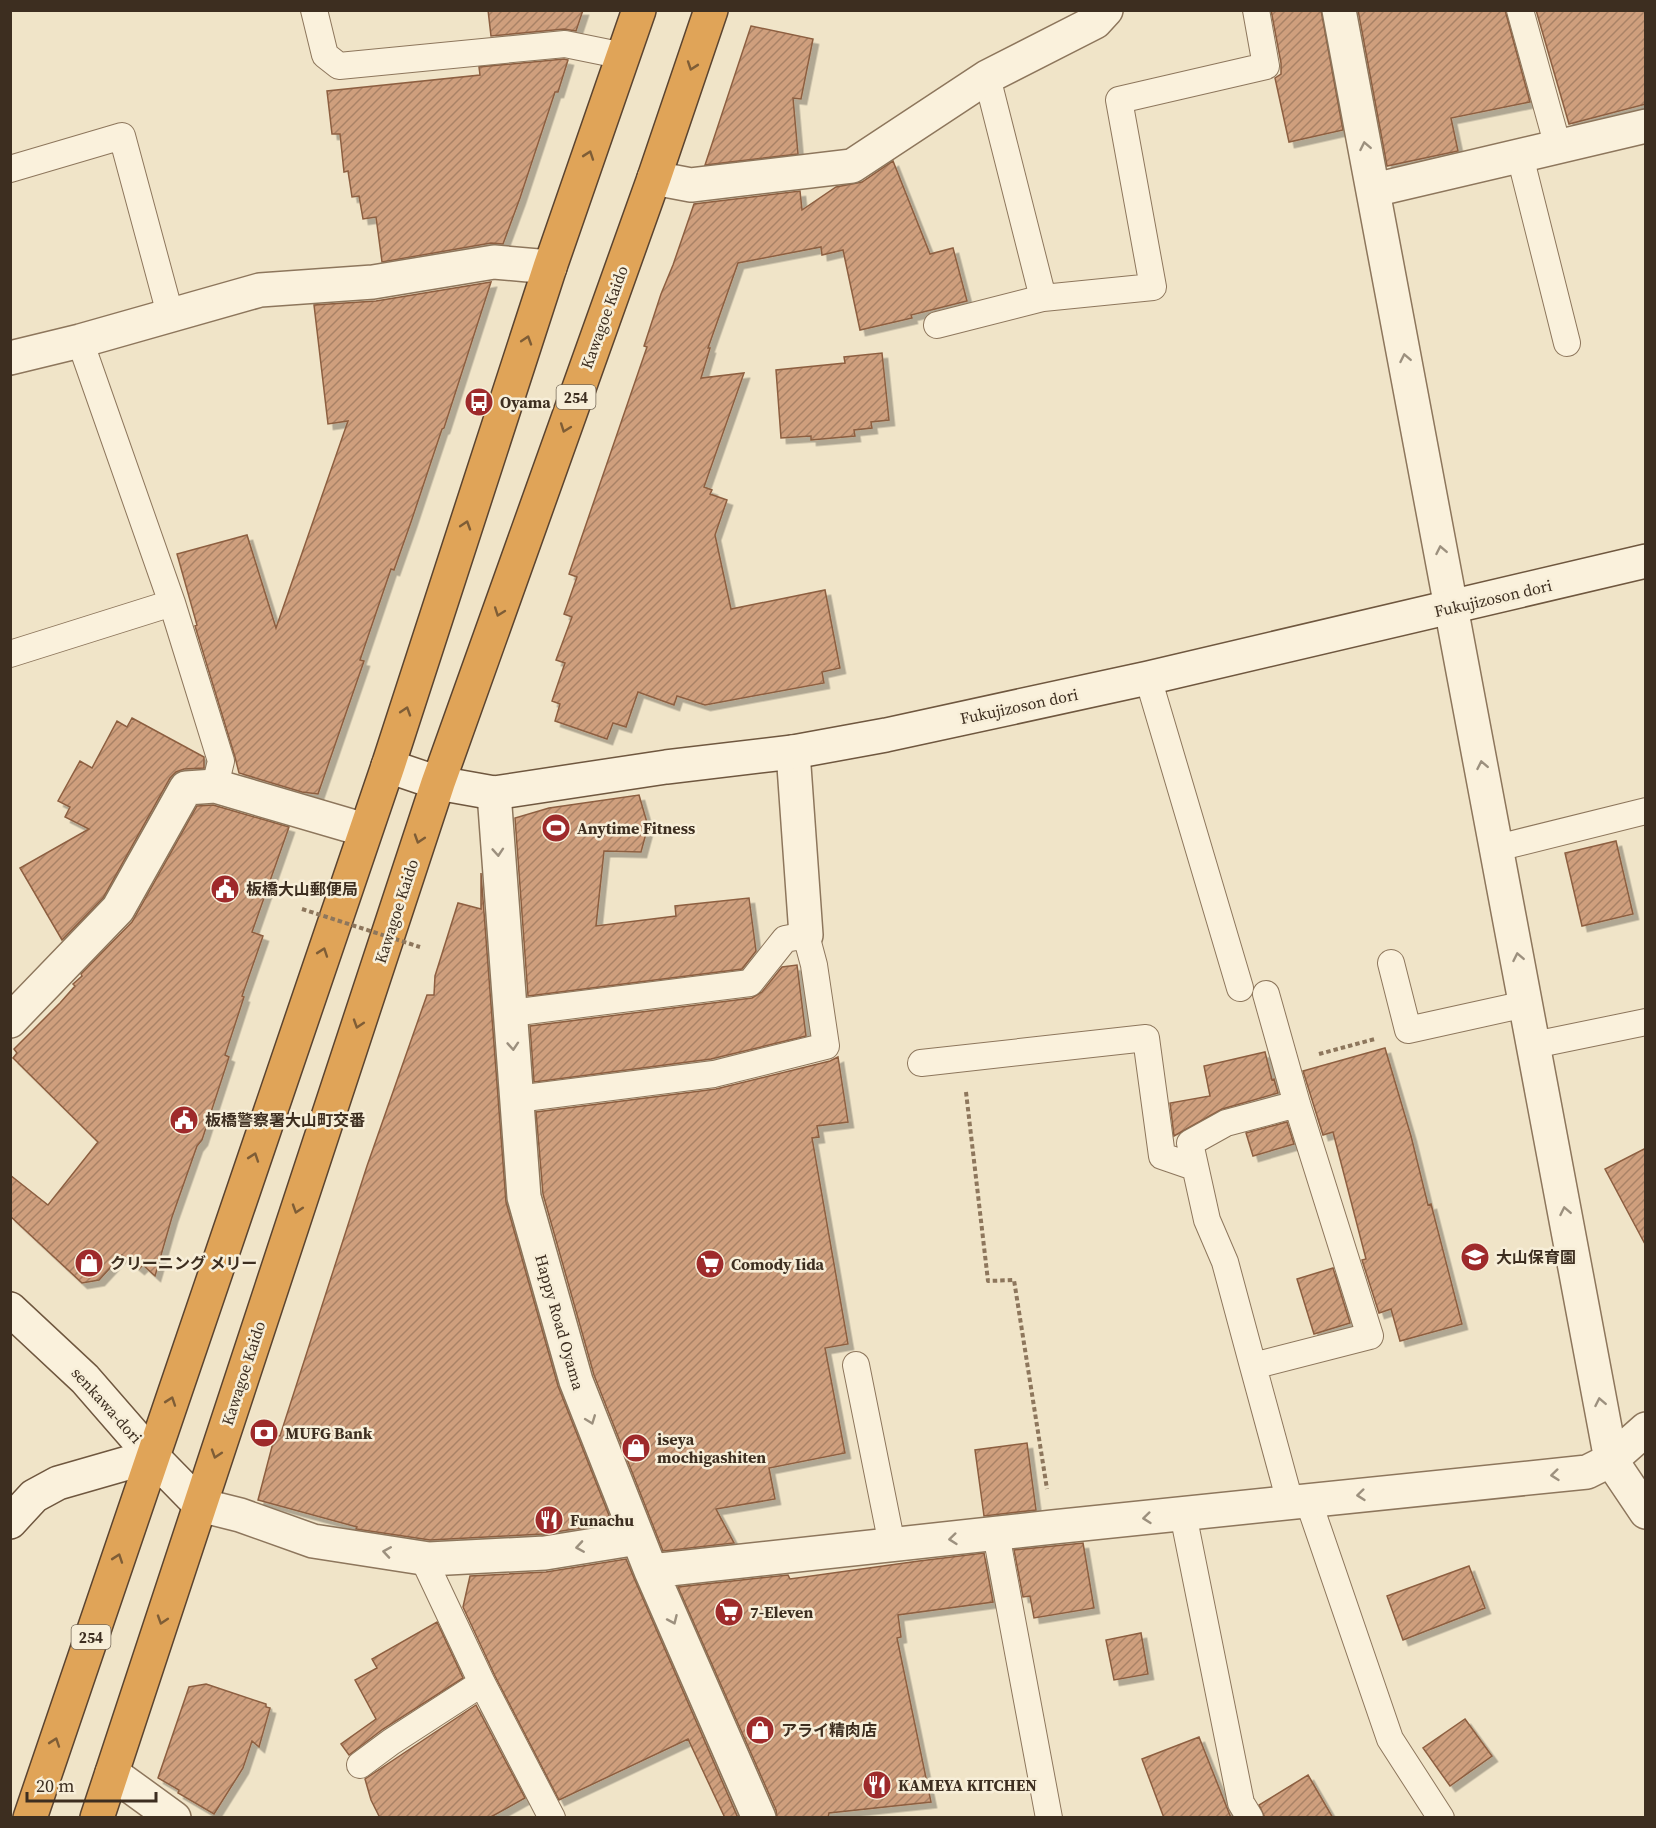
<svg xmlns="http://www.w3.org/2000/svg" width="1656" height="1828" viewBox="0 0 1656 1828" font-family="'Source Serif 4','Noto Sans JP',serif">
  <defs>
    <pattern id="building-hatch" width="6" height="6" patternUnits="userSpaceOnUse" patternTransform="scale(1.5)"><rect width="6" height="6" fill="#cf9f7d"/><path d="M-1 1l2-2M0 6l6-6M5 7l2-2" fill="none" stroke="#a98266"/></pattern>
    <filter id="shadow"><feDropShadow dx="5.5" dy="5.5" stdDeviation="0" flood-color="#0004"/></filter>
  </defs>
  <rect width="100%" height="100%" fill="#f0e4c8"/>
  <!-- building -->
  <path fill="url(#building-hatch)" stroke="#8d5f41" stroke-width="1.5" filter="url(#shadow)" d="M 488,10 L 583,10 L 576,31 L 564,29 L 491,36 Z
    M 1271,10 L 1321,10 L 1343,130 L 1289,142 L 1275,78 L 1281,74 L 1281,63 Z
    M 1358,10 L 1505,10 L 1530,102 L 1451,118 L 1458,151 L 1387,166 Z
    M 1536,10 L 1646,10 L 1646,104 L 1569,124 Z
    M 751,26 L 813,39 L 801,99 L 793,98 L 798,154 L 705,165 Z
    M 564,59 L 568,60 L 558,92 L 555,92 L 520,198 L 503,244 L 491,243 L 382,262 L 376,217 L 363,219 L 359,196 L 352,197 L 348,171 L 344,172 L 340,134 L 332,134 L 327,91 L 480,75 L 479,67 Z
    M 893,161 L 930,254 L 953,248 L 967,301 L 911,315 L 912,318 L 860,330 L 843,250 L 822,255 L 821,247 L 738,263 L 708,348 L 710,348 L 701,378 L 744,373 L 704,487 L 712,490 L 710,494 L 727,500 L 715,535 L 731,609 L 825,590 L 840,668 L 822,672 L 824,683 L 705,705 L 677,696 L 674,705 L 638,692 L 626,727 L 613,723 L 607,739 L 555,721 L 560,704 L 552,701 L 565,663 L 556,660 L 572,617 L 564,614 L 577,577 L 569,574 L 647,347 L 644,346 L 661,294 L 673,265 L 694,204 L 800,191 L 802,210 L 836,187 L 862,182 Z
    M 491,282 L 444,428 L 442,429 L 411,522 L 394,570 L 391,569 L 360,660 L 364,661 L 318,794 L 302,792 L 239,773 L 235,757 L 195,626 L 197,625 L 177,554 L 247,535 L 276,628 L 348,421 L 328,424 L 314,305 L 376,301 Z
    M 882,353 L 889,420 L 871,422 L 872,428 L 854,430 L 855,436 L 811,440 L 811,436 L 781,438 L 776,370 L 845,363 L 844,357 Z
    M 132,718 L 204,757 L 204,768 L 184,769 L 176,772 L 170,778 L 103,898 L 62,940 L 20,868 L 89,829 L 65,817 L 70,807 L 58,801 L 80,761 L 92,768 L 117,721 L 127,727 Z
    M 639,795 L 648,826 L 641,852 L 604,851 L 596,926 L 676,916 L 675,906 L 749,898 L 756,951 L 742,969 L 528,996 L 515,818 L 549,808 Z
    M 213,805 L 289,827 L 252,932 L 263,936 L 242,996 L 244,997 L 225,1055 L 229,1057 L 202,1140 L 197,1146 L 172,1217 L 155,1276 L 143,1265 L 139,1269 L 122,1255 L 99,1280 L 82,1283 L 10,1216 L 10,1175 L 48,1205 L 98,1142 L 13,1058 L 17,1053 L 14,1049 L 60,1003 L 75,986 L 73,984 L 82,976 L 81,974 L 132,922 L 197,806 Z
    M 1616,841 L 1633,914 L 1582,926 L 1565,853 Z
    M 481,873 L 506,1202 L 558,1386 L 612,1523 L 543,1534 L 430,1540 L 356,1529 L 357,1527 L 258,1500 L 275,1435 L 280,1436 L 367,1166 L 427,995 L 434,995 L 435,976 L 458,903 L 481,909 Z
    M 797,965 L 806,1036 L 711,1059 L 534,1082 L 530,1026 L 752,998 L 762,992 L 782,967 Z
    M 1385,1048 L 1411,1136 L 1428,1205 L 1431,1204 L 1462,1324 L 1400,1341 L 1391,1309 L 1379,1313 L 1362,1260 L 1366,1259 L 1333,1132 L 1323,1135 L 1303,1071 Z
    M 1265,1052 L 1272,1080 L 1274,1079 L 1278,1093 L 1222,1109 L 1174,1136 L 1170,1103 L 1210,1096 L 1204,1066 Z
    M 838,1057 L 848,1122 L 817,1126 L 819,1137 L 812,1138 L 848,1344 L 825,1348 L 845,1453 L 769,1468 L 775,1499 L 716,1509 L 734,1543 L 663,1551 L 594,1375 L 543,1194 L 536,1112 L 716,1089 L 830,1061 Z
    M 1287,1122 L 1294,1144 L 1253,1156 L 1246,1133 Z
    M 1646,1148 L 1646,1246 L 1605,1169 Z
    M 1333,1268 L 1350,1323 L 1314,1334 L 1297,1279 Z
    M 1027,1443 L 1036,1510 L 984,1516 L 975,1450 Z
    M 1083,1543 L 1094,1608 L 1034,1618 L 1030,1596 L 1023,1597 L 1014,1550 Z
    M 984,1553 L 993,1602 L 898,1615 L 901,1637 L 897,1638 L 931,1802 L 829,1813 L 828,1818 L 777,1818 L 776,1810 L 678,1587 L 788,1575 L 790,1579 L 919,1561 Z
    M 626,1559 L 634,1578 L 738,1818 L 725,1818 L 688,1739 L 559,1800 L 495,1676 L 463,1607 L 470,1576 L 546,1572 Z
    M 1469,1566 L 1485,1608 L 1403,1640 L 1387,1596 Z
    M 437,1622 L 463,1678 L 383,1729 L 349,1755 L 341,1744 L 376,1719 L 355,1680 L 377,1668 L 372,1659 Z
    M 1141,1633 L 1148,1674 L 1114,1680 L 1106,1640 Z
    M 206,1684 L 266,1704 L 266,1707 L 270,1708 L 259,1747 L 252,1741 L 243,1768 L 214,1814 L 178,1793 L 179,1790 L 158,1778 L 189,1687 Z
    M 476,1705 L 525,1798 L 489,1818 L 380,1818 L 371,1800 L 365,1779 Z
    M 1465,1719 L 1492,1756 L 1450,1786 L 1423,1748 Z
    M 1199,1737 L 1231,1818 L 1164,1818 L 1142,1759 Z
    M 1308,1775 L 1333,1818 L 1265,1818 L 1259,1805 Z"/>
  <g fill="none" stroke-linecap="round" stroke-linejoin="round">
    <!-- lane casing -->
    <g stroke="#8d765c" stroke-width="28">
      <path id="lane" d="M 314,10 L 325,55 L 339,66 L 565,44 L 624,56
        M 1520,10 L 1558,147
        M 987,77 L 1043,298 L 1153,287 L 1119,100 L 1266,66 L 1256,10
        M 1520,156 L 1567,343
        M 10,169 L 122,136 L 170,314
        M 937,325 L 1043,298
        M 80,341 L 172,603 L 221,761 L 215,786
        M 10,654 L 172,603
        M 1148,678 L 1240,988
        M 1497,848 L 1646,811
        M 1391,963 L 1408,1030 L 1526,1004
        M 1266,994 L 1297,1104 L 1370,1336 L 1253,1366 L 1290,1502
        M 511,1013 L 750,983 L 785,939 L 806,935 L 814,965 L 826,1046 L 714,1074 L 517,1099
        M 1534,1045 L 1646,1022
        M 921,1063 L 1146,1038 L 1162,1156 L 1194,1167
        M 856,1365 L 892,1545
        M 1253,1366 L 1225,1262 L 1207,1220 L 1190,1143 L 1226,1123 L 1297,1104
        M 1308,1500 L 1390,1739 L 1441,1818
        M 1183,1514 L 1241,1803 L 1250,1818
        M 996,1534 L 1049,1818
        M 423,1558 L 482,1683 L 552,1818
        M 360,1765 L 391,1742 L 482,1683"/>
    </g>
    <!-- street casing -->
    <g stroke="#8d765c" stroke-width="36">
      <path id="street" d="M 1339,10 L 1611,1460 L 1646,1512
        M 654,178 L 691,185 L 852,166 L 987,77 L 1095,22 L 1106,10
        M 1374,190 L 1646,126
        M 10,358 L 80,341 L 260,290 L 373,282 L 494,262 L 550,267
        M 793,752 L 806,935
        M 494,793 L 524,1197 L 576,1381 L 651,1571 L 759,1818
        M 10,1021 L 118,909 L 186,788 L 215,786 L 365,830
        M 200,1505 L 240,1515 L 313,1541 L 429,1559 L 545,1553 L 638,1538
        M 651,1571 L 1053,1527 L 1587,1472 L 1611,1460 L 1646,1429
        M 112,1773 L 174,1818"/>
    </g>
    <!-- secondary casing -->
    <g stroke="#6f573f" stroke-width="36">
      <path id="secondary" d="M 388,766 L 438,783 L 494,793 L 666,767 L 793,752 L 886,735 L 1148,678 L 1646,561
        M 10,1309 L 85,1379 L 152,1456 L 200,1505
        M 10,1522 L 34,1496 L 58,1483 L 152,1456"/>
    </g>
    <!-- highway casing -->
    <g stroke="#5b4430" stroke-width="36">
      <path id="highway" d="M 30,1818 L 388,766 L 550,267 L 639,10
        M 97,1818 L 438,783 L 654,178 L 711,10"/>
    </g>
    <!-- path -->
    <path stroke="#8d765c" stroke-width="4" stroke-dasharray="4.5 3" stroke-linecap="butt" d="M 1319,1054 L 1375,1039
      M 966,1092 L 988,1281 L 1014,1280 L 1047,1489"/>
    <!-- lane -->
    <use href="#lane" stroke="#faf1dc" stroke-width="26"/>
    <!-- street -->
    <use href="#street" stroke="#faf1dc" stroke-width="33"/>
    <!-- secondary -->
    <use href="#secondary" stroke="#faf1dc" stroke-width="33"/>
    <!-- highway -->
    <use href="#highway" stroke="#e0a458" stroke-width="33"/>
    <!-- path-bridge -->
    <path stroke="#8d765c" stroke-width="4" stroke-dasharray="4.5 3" stroke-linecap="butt" d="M 302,909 L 420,947"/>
  </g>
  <!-- one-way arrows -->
  <defs><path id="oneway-chevron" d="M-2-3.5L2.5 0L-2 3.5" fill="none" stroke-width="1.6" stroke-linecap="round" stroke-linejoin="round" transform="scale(1.5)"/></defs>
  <g stroke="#7e5d36">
    <use href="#oneway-chevron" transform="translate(692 66) rotate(109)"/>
    <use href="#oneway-chevron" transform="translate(589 155) rotate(-71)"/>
    <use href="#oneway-chevron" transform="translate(527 340) rotate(-72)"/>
    <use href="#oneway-chevron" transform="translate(565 428) rotate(110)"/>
    <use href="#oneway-chevron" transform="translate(466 525) rotate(-72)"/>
    <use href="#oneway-chevron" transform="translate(499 612) rotate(110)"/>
    <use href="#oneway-chevron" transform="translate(406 711) rotate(-72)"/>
    <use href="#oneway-chevron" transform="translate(419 839) rotate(108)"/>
    <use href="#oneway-chevron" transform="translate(323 952) rotate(-71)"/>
    <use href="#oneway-chevron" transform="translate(358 1024) rotate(108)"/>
    <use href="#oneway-chevron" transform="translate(254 1157) rotate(-71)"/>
    <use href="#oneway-chevron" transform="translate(297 1209) rotate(108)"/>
    <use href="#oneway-chevron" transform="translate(171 1401) rotate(-71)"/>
    <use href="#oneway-chevron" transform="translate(216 1454) rotate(108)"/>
    <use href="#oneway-chevron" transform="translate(118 1558) rotate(-71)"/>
    <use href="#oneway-chevron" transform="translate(162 1620) rotate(108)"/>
    <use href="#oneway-chevron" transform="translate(55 1742) rotate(-71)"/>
  </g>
  <g stroke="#9c907e">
    <use href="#oneway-chevron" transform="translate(1365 146) rotate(-101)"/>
    <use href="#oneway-chevron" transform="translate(1405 358) rotate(-101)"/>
    <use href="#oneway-chevron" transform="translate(1441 550) rotate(-101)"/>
    <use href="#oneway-chevron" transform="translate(1482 765) rotate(-101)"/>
    <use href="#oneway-chevron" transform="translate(498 852) rotate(86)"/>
    <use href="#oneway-chevron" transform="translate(1518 957) rotate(-101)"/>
    <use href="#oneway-chevron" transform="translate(513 1046) rotate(86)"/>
    <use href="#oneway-chevron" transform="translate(1565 1211) rotate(-101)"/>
    <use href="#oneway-chevron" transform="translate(1600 1402) rotate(-101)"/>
    <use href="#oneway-chevron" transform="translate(591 1420) rotate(69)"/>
    <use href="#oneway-chevron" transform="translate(1555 1475) rotate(174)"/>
    <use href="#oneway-chevron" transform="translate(1361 1495) rotate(174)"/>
    <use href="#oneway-chevron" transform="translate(1147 1518) rotate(174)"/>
    <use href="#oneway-chevron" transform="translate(953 1539) rotate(174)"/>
    <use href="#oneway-chevron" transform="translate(580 1547) rotate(171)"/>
    <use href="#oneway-chevron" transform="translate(387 1552) rotate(-171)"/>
    <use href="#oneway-chevron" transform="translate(673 1620) rotate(66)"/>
  </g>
  <!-- icons -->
  <defs>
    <g id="bus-disc" transform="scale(1.5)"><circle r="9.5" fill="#9e2a2b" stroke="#f7eed8"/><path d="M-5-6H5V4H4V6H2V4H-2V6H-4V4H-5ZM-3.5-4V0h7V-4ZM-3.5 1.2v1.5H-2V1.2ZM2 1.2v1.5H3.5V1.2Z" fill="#fff"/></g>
    <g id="stadium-disc" transform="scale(1.5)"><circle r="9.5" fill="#9e2a2b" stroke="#f7eed8"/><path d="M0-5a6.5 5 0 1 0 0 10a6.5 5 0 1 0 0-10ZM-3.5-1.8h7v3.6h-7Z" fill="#fff"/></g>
    <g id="civic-disc" transform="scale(1.5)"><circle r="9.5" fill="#9e2a2b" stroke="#f7eed8"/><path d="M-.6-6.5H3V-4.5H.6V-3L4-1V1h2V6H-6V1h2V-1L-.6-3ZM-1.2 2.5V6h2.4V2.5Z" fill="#fff"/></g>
    <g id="school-disc" transform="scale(1.5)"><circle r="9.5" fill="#9e2a2b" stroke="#f7eed8"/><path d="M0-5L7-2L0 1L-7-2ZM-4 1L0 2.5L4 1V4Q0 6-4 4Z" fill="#fff"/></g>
    <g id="shop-disc" transform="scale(1.5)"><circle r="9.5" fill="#9e2a2b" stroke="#f7eed8"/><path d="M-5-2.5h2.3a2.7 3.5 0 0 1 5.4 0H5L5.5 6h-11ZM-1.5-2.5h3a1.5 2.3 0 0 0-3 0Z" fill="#fff"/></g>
    <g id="supermarket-disc" transform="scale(1.5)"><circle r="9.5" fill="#9e2a2b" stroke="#f7eed8"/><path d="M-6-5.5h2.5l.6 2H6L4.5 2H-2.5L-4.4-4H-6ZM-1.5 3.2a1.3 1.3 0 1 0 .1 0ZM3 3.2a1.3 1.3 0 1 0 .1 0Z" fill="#fff"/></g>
    <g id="bank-disc" transform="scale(1.5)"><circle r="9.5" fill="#9e2a2b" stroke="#f7eed8"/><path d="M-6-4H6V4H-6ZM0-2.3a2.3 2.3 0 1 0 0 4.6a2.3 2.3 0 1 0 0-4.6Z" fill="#fff"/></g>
    <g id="restaurant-disc" transform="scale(1.5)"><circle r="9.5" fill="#9e2a2b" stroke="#f7eed8"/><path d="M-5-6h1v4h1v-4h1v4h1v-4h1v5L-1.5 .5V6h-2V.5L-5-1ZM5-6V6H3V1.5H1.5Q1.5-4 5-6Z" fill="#fff"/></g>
  </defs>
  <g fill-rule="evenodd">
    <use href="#bus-disc" x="479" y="402"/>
    <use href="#stadium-disc" x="556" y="828"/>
    <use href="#civic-disc" x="225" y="889"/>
    <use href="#civic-disc" x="184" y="1120"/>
    <use href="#school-disc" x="1475" y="1257"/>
    <use href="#shop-disc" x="89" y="1263"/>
    <use href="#supermarket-disc" x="710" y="1264"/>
    <use href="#bank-disc" x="264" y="1433"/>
    <use href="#shop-disc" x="636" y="1448"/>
    <use href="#restaurant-disc" x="549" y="1520"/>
    <use href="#supermarket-disc" x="729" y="1612"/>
    <use href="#shop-disc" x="760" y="1730"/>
    <use href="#restaurant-disc" x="877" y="1785"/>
  </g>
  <g text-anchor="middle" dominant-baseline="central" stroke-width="5" stroke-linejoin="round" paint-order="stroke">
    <!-- shield labels -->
    <g fill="#f7eed8" stroke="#756857" stroke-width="1.5">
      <rect x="556.5" y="385" width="39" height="24" rx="4.5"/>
      <rect x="71.5" y="1625" width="39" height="24" rx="4.5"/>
    </g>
    <g font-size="15" font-weight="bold" fill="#3d2e20">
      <text x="576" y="397">254</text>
      <text x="91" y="1637">254</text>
    </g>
    <!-- street labels -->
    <g font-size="16" fill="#3d2e20" stroke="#f7eed8">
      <text transform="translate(604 317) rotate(-70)">Kawagoe Kaido</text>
      <text transform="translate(1493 598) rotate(-13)">Fukujizoson dori</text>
      <text transform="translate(1019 706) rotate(-12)">Fukujizoson dori</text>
      <text transform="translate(396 911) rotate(-72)">Kawagoe Kaido</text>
      <text transform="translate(560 1322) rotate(74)">Happy Road Oyama</text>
      <text transform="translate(243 1373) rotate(-72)">Kawagoe Kaido</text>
      <text transform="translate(107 1405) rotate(48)">senkawa-dori</text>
    </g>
    <!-- poi labels -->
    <g font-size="16" font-weight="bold" fill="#3d2e20" stroke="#f7eed8" text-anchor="start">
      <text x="500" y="402">Oyama</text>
      <text x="577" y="828">Anytime Fitness</text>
      <text x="246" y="889">板橋大山郵便局</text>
      <text x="205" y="1120">板橋警察署大山町交番</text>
      <text x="1496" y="1257">大山保育園</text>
      <text x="110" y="1263">クリーニング メリー</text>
      <text x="731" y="1264">Comody Iida</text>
      <text x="285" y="1433">MUFG Bank</text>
      <text x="657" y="1439">iseya<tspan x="657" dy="18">mochigashiten</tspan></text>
      <text x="570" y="1520">Funachu</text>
      <text x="750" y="1612">7-Eleven</text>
      <text x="781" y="1730">アライ精肉店</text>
      <text x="898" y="1785">KAMEYA KITCHEN</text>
    </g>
  </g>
  <!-- border -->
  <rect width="1656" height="1828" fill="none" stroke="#3d2e20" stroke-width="24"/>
  <!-- scale -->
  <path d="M27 1792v9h129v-9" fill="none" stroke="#3d2e20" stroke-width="3"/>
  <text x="36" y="1792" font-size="18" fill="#3d2e20" stroke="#f7eed8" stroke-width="4.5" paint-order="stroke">20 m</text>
</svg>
